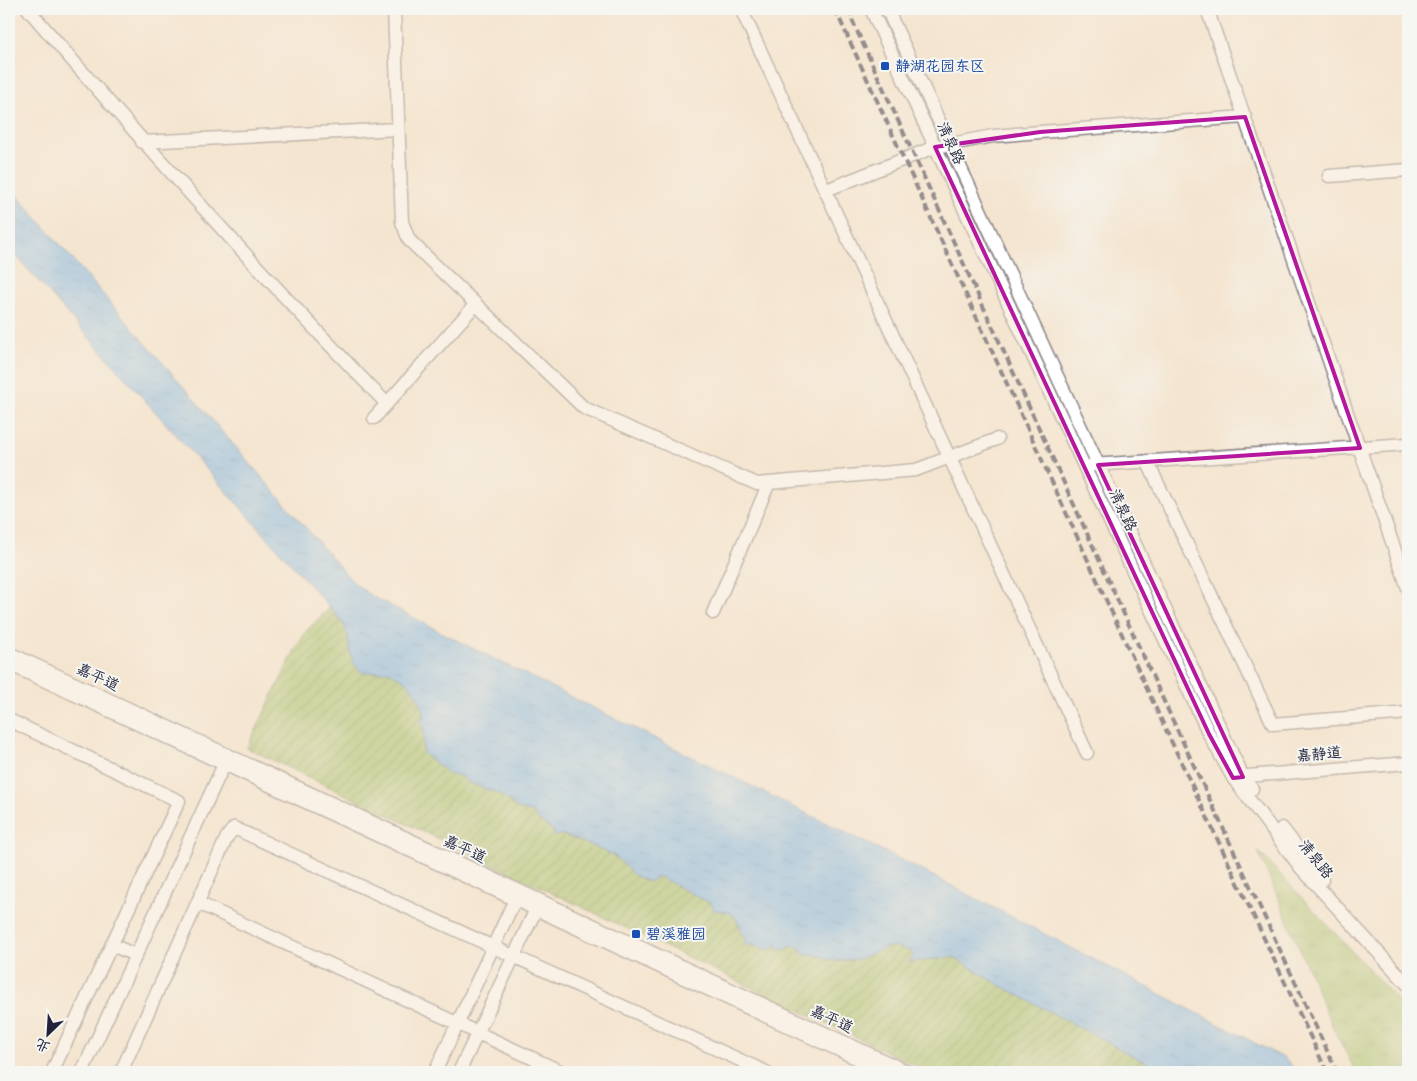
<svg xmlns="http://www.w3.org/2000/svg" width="1417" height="1081" viewBox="0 0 1417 1081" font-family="'Comic Neue','LXGW WenKai TC',sans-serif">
  <defs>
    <pattern id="park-tufts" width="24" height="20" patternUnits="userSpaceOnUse" patternTransform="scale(1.25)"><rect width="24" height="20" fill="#a1c169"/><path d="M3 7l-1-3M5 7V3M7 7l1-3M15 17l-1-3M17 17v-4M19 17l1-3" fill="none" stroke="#839c58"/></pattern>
    <pattern id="garden-furrows" width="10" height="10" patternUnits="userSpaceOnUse" patternTransform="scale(1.25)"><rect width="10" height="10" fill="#a1c169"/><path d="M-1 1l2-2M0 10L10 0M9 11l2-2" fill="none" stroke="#839c58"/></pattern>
    <pattern id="water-ripples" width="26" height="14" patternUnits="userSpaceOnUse" patternTransform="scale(1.25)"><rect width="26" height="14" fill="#7ab7ec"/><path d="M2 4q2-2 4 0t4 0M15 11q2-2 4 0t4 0" fill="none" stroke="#6494c0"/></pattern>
  </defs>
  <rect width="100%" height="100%" fill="#f6f6f2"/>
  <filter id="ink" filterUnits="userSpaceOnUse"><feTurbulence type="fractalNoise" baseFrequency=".02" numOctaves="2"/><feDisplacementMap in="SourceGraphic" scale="10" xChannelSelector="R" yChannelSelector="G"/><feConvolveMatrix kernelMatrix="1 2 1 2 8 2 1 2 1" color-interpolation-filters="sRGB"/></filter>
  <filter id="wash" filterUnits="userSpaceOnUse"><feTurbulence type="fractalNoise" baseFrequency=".0096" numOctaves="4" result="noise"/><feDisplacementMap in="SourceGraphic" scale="20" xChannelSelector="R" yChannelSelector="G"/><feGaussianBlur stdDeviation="1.12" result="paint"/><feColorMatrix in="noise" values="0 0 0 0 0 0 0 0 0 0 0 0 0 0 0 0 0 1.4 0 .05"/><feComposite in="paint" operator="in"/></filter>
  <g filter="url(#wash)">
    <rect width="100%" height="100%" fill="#f4e5d0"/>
    <!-- park -->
    <path fill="url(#park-tufts)" stroke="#627252" d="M 1258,851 L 1408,1011 L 1408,1072 L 1356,1072 L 1334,1030 Z"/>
    <!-- garden -->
    <path fill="url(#garden-furrows)" stroke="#627252" d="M 330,608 L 348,630 C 347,643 352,665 363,673 L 390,671 L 408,683 L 416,693 L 424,712 L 423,753 L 449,774 L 461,776 L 467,782 L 493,791 L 508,798 L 512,805 L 534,813 C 551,840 591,839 615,857 C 628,866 634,877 649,882 L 658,875 L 712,904 L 714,910 C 745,912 733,928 749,944 L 762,948 L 777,944 L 783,949 L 794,946 L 801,948 L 806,955 C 818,953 828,960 840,961 C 860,961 877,947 892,946 C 898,946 905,950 911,951 L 913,957 L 910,962 L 954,957 L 998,984 L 1164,1072 L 929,1072 L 247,748 L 295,650 L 307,630 Z"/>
    <!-- water -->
    <path fill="url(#water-ripples)" stroke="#4e6c94" d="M 9,186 L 352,581 L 368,594 L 458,641 L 923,871 L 1284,1058 L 1291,1065 L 1295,1072 L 1164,1072 L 998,984 L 954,957 L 909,962 L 913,957 L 911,951 L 895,946 L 884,948 L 859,959 L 835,961 L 813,954 L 806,955 L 801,952 L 801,948 L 793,946 L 781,950 L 777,949 L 777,944 L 769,950 L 749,944 L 747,946 L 744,943 L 746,940 C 737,921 738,911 714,910 L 712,904 L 658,876 L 649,882 L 635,876 L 615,856 L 568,836 L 561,834 L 555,837 L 554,831 L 538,820 L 534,813 L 518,809 L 500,794 L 467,782 L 461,776 L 449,774 L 423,753 L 424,727 L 421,723 L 424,712 L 422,706 L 416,693 L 408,683 L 390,671 L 363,673 C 344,660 353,637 342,621 L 9,248 Z"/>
  </g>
  <g filter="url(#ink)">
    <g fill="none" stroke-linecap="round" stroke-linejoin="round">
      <!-- minor casing -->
      <g stroke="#8b8486" stroke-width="15">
        <path id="minor" d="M 28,9 C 144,144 262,276 387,404
          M 394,9 L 402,222 L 409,240 L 584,408 L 757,484 L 916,470 L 997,439
          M 741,9 L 1087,753
          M 871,9 L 1209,734 L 1233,778 L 1301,868 L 1408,985
          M 887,9 L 1243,777 L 1252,789
          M 1207,9 L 1408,588
          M 142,142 L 398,129
          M 1329,176 L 1408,170
          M 826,190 L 935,147 L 993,136 L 1040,132 L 1245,117
          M 374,418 L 476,304
          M 1147,461 L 1273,724 L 1408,713
          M 1092,465 L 1408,444
          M 713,613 L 769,483
          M 9,653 L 908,1072
          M 9,664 L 886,1072
          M 9,720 L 179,801 L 52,1072
          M 1236,777 L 1408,763
          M 1282,828 L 1322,880
          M 198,903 L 562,1072
          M 112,945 L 135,955
          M 82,1072 L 227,758
          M 121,1072 L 227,837 L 234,828 L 766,1072
          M 435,1072 L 518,893
          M 459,1072 L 539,903"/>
      </g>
      <!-- minor -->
      <use href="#minor" stroke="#fff" stroke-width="12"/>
      <!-- rail -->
      <path stroke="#22223b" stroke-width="4" stroke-dasharray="8 4" stroke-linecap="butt" d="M 835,9 L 1158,713 L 1327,1072
        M 847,9 L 1167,708 L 1337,1072"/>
    </g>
  </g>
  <!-- marked area -->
  <path d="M0 0H1417V1081H0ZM 1245,117 L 1360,448 L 1098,465 L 1243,777 L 1233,778 L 1209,734 L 935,147 L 1040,132 Z" fill="#f4e5d0" fill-opacity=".55" fill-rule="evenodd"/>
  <path fill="none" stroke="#b5179e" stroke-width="4" stroke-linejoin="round" d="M 1245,117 L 1360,448 L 1098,465 L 1243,777 L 1233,778 L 1209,734 L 935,147 L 1040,132 Z"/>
  <!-- markers -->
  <g fill="#1a4fb4" stroke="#f6f6f2" stroke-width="2">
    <rect x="880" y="61" width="10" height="10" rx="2.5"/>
    <rect x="631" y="929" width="10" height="10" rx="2.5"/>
  </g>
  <g text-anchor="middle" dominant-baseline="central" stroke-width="4" stroke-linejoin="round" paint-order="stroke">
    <!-- transit labels -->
    <g font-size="15" fill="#164399" stroke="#f6f6f2" text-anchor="start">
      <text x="895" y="66">静湖花园东区</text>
      <text x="646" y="934">碧溪雅园</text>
    </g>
    <!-- street labels -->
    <g font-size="15" fill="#22223b" stroke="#f6f6f2">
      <text transform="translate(951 143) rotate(65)">清泉路</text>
      <text transform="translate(1123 510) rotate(65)">清泉路</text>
      <text transform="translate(98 677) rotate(25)">嘉平道</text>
      <text transform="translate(1319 754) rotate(-5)">嘉静道</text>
      <text transform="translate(465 849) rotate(25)">嘉平道</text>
      <text transform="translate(1316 859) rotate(51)">清泉路</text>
      <text transform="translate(832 1019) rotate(25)">嘉平道</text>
    </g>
  </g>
  <!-- margin -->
  <rect width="1417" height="1081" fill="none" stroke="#f6f6f2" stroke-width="30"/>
  <!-- north arrow -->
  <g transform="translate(48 1034) rotate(205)" stroke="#f6f6f2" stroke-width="4" paint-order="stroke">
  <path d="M0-4L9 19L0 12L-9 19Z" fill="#22223b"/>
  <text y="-8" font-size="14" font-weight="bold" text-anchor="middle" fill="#22223b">北</text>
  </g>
</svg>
